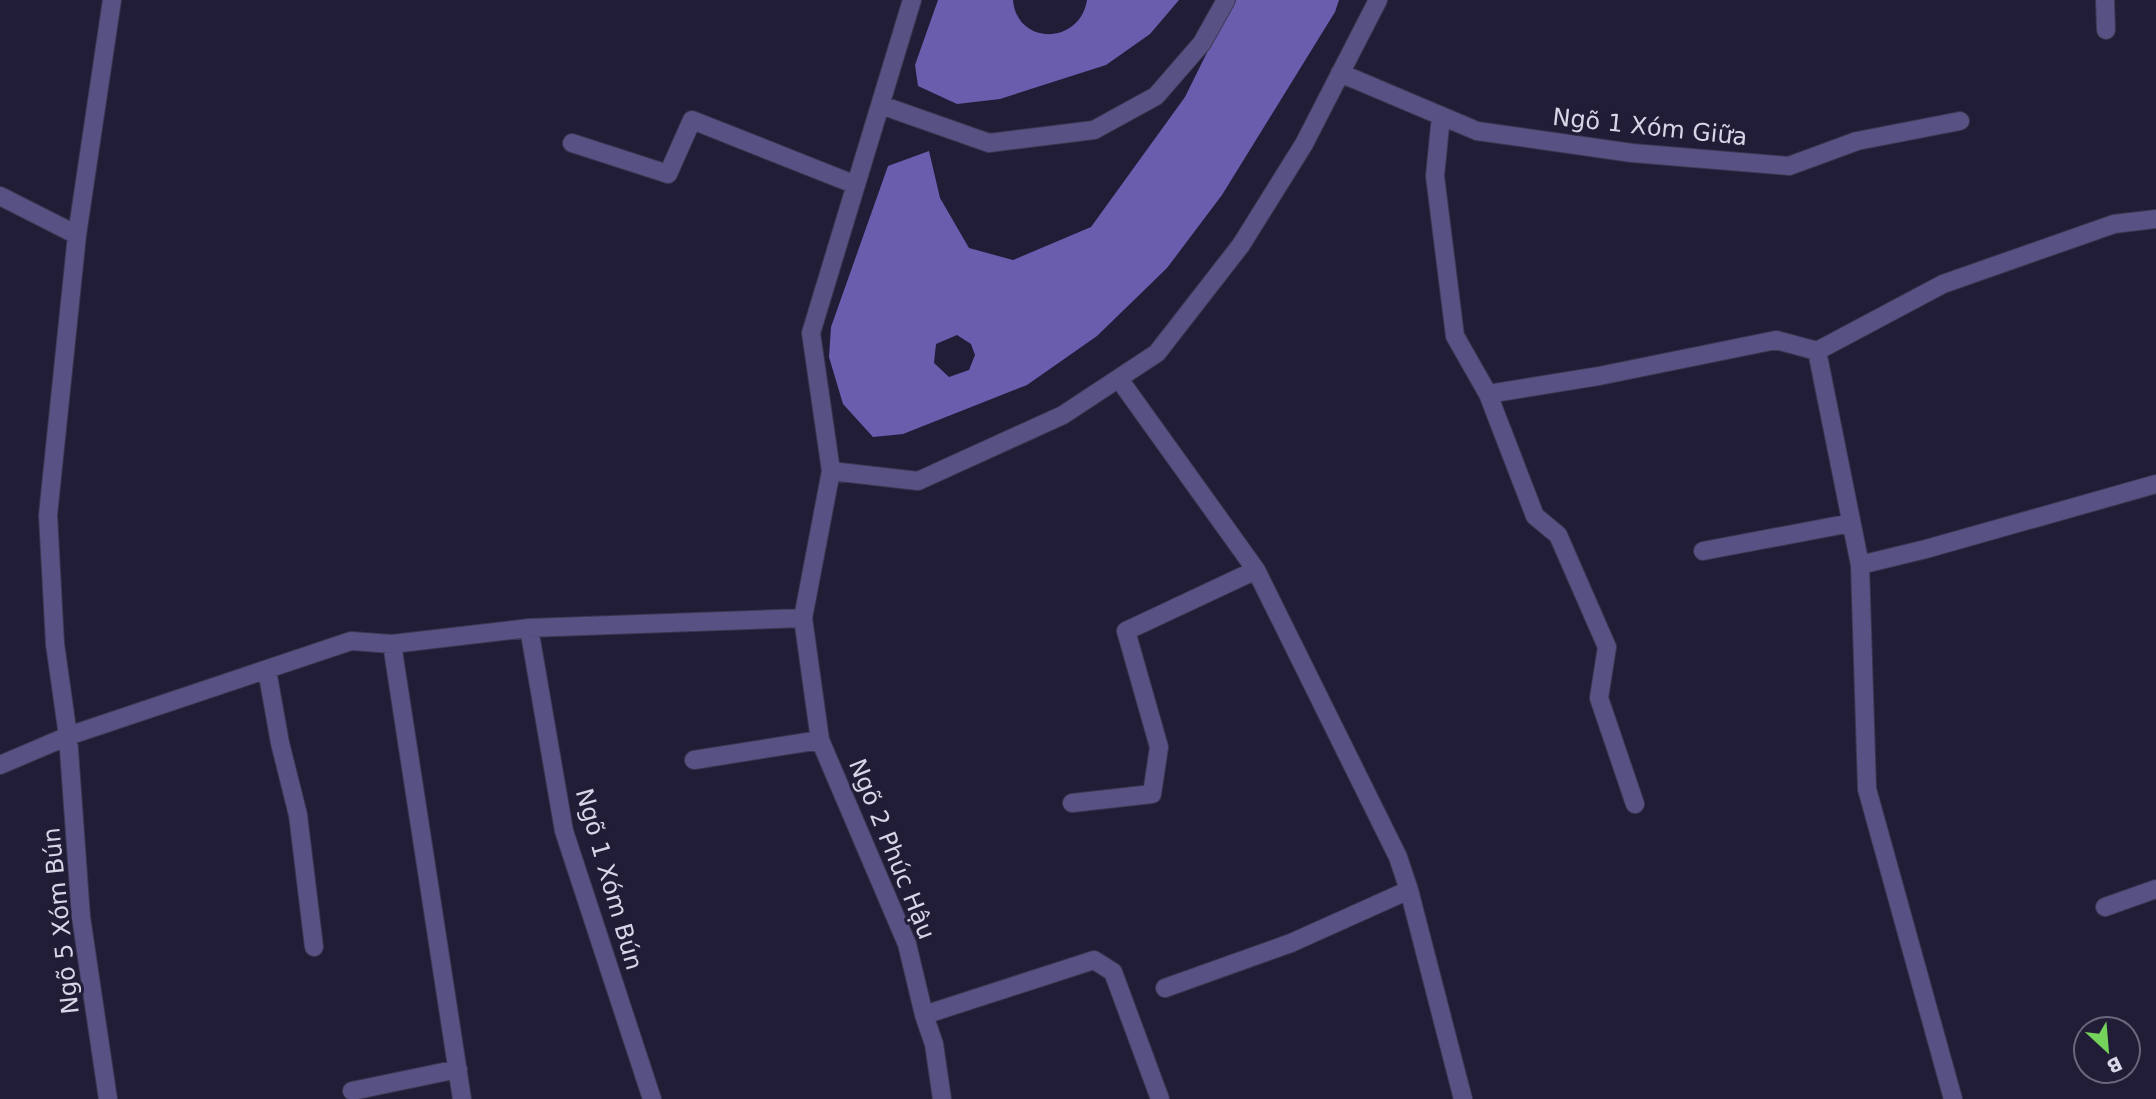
<svg xmlns="http://www.w3.org/2000/svg" width="2156" height="1099" viewBox="0 0 2156 1099" font-family="'DejaVu Sans',sans-serif">
  <rect width="100%" height="100%" fill="#211d37"/>
  <!-- water -->
  <path fill="#6b5dad" fill-rule="evenodd" d="M 938,0 L 1013,0 C 1017,46 1080,45 1087,0 L 1179,0 L 1150,34 L 1106,65 L 1000,99 L 957,104 L 918,86 L 915,65 Z
    M 1233,0 L 1339,0 L 1335,12 L 1222,195 L 1167,268 L 1097,336 L 1027,385 L 903,434 L 873,437 L 843,404 L 829,357 L 831,327 L 888,166 L 929,151 L 940,198 L 969,248 L 1013,260 L 1091,227 L 1185,97 ZM 957,335 L 971,344 L 975,355 L 969,370 L 949,377 L 934,363 L 936,344 Z"/>
  <g fill="none" stroke-linecap="round" stroke-linejoin="round">
    <!-- minor casing -->
    <g stroke="#3a3750" stroke-width="20">
      <path id="minor" d="M 912,0 L 811,333 L 831,471 L 803,618 L 820,740 L 907,944 L 924,1015 L 934,1044 L 942,1099
        M 2105,0 L 2106,30
        M 1340,73 L 1477,131 L 1632,153 L 1789,166 L 1857,141 L 1960,121
        M 881,105 L 989,143 L 1094,130 L 1156,96 L 1202,43 L 1226,0
        M 1441,116 L 1435,176 L 1455,336 L 1488,394 L 1535,516 L 1558,535 L 1607,647 L 1599,698 L 1635,804
        M 572,143 L 668,174 L 692,120 L 856,185
        M 0,196 L 77,235
        M 1817,351 L 1860,565 L 1867,789 L 1953,1099
        M 1119,379 L 1256,570 L 1398,857 L 1409,890 L 1291,943 L 1165,988
        M 1488,394 L 1599,376 L 1776,340 L 1817,351 L 1943,284 L 2114,224 L 2156,219
        M 831,471 L 918,481 L 1063,415 L 1157,353 L 1241,245 L 1304,144 L 1378,0
        M 1703,551 L 1851,523
        M 1860,565 L 1926,549 L 2156,484
        M 529,628 L 564,831 L 652,1099
        M 392,644 L 462,1099
        M 267,670 L 280,743 L 298,815 L 314,947
        M 694,760 L 820,740
        M 0,765 L 68,736 L 351,641 L 392,644 L 529,628 L 803,618
        M 1072,803 L 1152,794 L 1159,747 L 1126,631 L 1256,570
        M 1409,890 L 1463,1099
        M 2105,907 L 2156,889
        M 924,1015 L 1094,960 L 1113,972 L 1160,1099
        M 352,1091 L 458,1069
        M 108,1099 L 81,917 L 68,736 L 55,644 L 48,515 L 77,235 L 112,0"/>
    </g>
    <!-- minor -->
    <use href="#minor" stroke="#585184" stroke-width="18"/>
  </g>
  <g text-anchor="middle" dominant-baseline="central" stroke-width="6" stroke-linejoin="round" paint-order="stroke">
    <!-- street labels -->
    <g font-size="24" fill="#d7d6e7" stroke="#211d37">
      <text transform="translate(1650 127) rotate(6)">Ngõ 1 Xóm Giữa</text>
      <text transform="translate(892 849) rotate(68)">Ngõ 2 Phúc Hậu</text>
      <text transform="translate(609 879) rotate(74)">Ngõ 1 Xóm Bún</text>
      <text transform="translate(61 921) rotate(-96)">Ngõ 5 Xóm Bún</text>
    </g>
  </g>
  <!-- north arrow -->
  <g transform="translate(2107 1050) rotate(154)"><circle r="33" fill="#211d37" stroke="#6a677d" stroke-width="2"/>
  <path d="M0-5L12 26L0 18L-12 26Z" fill="#75d25b"/>
  <text y="-10" font-size="19" font-weight="bold" text-anchor="middle" fill="#d7d6e7">B</text>
  </g>
</svg>
